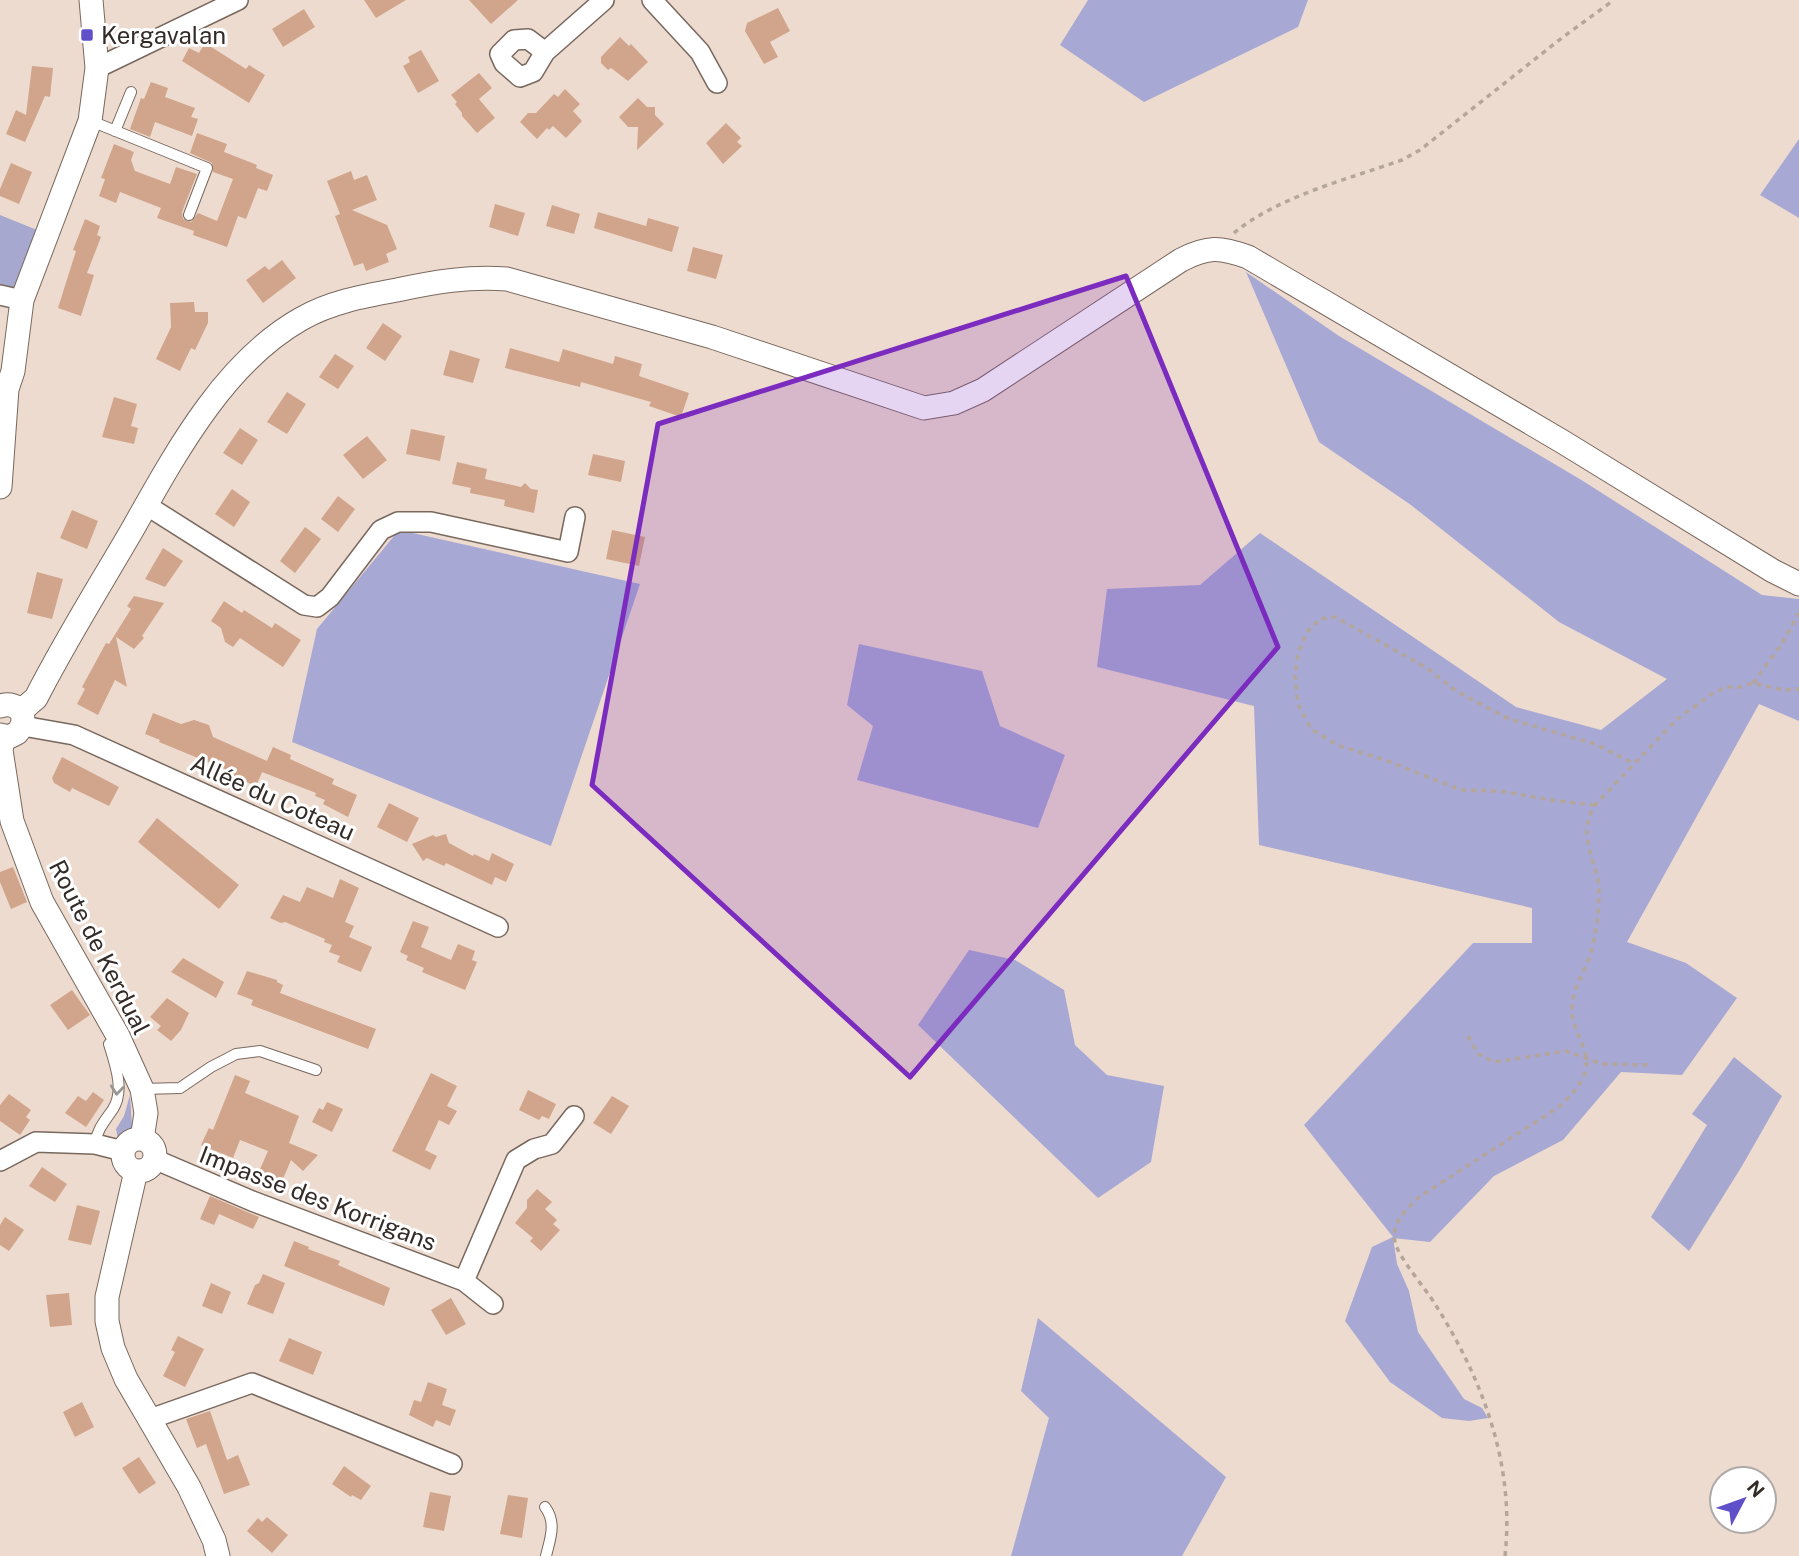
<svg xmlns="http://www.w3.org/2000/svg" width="1799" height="1556" viewBox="0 0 1799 1556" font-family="'Public Sans',sans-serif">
  <rect width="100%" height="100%" fill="#eedbcf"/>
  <!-- green -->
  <path fill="#a7a8cf" d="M 0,215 L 37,230 L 14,291 L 0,288 Z
    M 1734,1057 L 1782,1096 L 1742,1166 L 1689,1251 L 1651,1217 L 1707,1125 L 1692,1114 Z
    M 130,1095 L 133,1142 L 118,1139 L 116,1129 L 124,1116 Z"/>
  <!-- forest -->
  <path fill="#a7a8d4" d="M 1088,0 L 1308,0 L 1298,27 L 1144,102 L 1060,45 Z
    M 1799,139 L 1799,218 L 1760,195 Z
    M 1246,272 L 1339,336 L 1583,481 L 1762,595 L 1799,599 L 1799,721 L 1759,704 L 1627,942 L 1686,963 L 1737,998 L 1682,1075 L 1621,1072 L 1563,1140 L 1494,1176 L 1430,1242 L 1393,1238 L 1397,1264 L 1409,1291 L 1418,1332 L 1464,1399 L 1482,1408 L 1488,1418 L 1469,1421 L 1442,1418 L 1390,1382 L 1345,1321 L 1372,1247 L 1393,1237 L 1304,1125 L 1473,943 L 1532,943 L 1532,908 L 1259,845 L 1254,706 L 1097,667 L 1107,589 L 1200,585 L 1260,533 L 1516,707 L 1601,730 L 1667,679 L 1559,622 L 1411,505 L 1319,442 Z
    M 399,530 L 640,584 L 551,846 L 292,742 L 317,629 Z
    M 859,644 L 982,671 L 1000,726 L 1065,755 L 1038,828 L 857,780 L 873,726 L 847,705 Z
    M 969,950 L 1015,960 L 1064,990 L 1075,1045 L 1107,1075 L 1164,1086 L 1151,1162 L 1098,1198 L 918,1025 Z
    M 1038,1318 L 1226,1477 L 1182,1556 L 1011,1556 L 1049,1418 L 1021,1391 Z"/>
  <!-- building -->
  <path fill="#d1a58b" d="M 364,0 L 406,0 L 376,18 Z
    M 469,0 L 518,0 L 491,24 Z
    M 778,8 L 790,31 L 770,42 L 778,57 L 764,64 L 745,31 L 747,23 Z
    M 304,9 L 315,27 L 283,47 L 272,29 Z
    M 620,37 L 629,46 L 631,44 L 648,62 L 628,81 L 611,68 L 608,70 L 601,63 L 601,57 Z
    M 205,43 L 246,69 L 249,65 L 265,75 L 249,103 L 182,61 L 189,48 L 199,53 Z
    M 421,50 L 439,81 L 418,93 L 403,66 L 410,62 L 408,57 Z
    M 32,66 L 53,68 L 50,97 L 45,96 L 25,142 L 6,134 L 16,110 L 26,115 Z
    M 479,73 L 492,88 L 479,99 L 495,118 L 477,133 L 462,116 L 462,113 L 455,104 L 457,102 L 451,95 Z
    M 151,82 L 168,88 L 165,97 L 195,108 L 191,117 L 198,119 L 192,136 L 155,122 L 150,137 L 130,129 L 141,98 L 144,99 Z
    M 565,89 L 580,104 L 573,111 L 582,121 L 566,138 L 553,126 L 549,130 L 547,128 L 537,139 L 520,122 L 528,113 L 536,113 L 554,94 L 558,97 Z
    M 638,98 L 647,107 L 655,107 L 655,115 L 664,124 L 637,150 L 638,127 L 628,127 L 619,117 Z
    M 726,123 L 741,138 L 737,142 L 742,146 L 723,164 L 706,143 Z
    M 197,133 L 227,144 L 224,152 L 257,165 L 256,168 L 273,175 L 267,191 L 258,188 L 246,219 L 238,216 L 227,247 L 193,235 L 194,231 L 157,218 L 161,208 L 120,192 L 116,203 L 99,196 L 105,179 L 101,178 L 114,144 L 134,152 L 131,160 L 135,171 L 170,184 L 176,167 L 197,174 L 182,212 L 183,219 L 191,222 L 198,213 L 217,221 L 233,179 L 213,172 L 212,163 L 190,153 Z
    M 11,163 L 32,172 L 19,204 L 0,196 L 0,189 Z
    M 351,171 L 354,180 L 367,175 L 377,200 L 352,210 L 387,225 L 397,249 L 386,254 L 389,262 L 366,271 L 363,263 L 354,266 L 335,216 L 340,214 L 327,181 Z
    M 495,204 L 525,213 L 518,236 L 489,227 Z
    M 552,205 L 580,214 L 574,234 L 546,226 Z
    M 598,212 L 646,226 L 648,218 L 679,227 L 672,252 L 594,228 Z
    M 85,219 L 100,226 L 97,235 L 101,237 L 87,273 L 94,275 L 81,316 L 58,308 L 76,251 L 73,250 Z
    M 693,247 L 723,255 L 716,279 L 687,271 Z
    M 282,260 L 296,278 L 263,303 L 246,280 L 265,266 L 269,270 Z
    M 194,302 L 195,312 L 208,312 L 208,323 L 195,350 L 191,348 L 180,371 L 156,359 L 171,327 L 170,303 Z
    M 383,323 L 402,336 L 385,361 L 366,348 Z
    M 510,348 L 559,362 L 563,349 L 613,364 L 615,356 L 642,364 L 639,376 L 689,393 L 681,417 L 649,406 L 651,402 L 581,382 L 580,387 L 505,368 Z
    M 450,350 L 480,359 L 473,383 L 443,375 Z
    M 335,354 L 354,366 L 338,389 L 319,377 Z
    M 287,392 L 306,404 L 287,434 L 267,422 Z
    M 114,397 L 137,404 L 131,426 L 138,428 L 134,444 L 102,437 Z
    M 240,428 L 258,440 L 242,465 L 223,453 Z
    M 411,429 L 445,436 L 440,461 L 406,454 Z
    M 367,436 L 387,460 L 363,479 L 343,455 Z
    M 593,454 L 625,461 L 621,482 L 588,475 Z
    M 457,462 L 487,469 L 485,479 L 521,487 L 525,483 L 531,489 L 538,490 L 534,513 L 504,506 L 505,500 L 470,493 L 471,488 L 452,484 Z
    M 232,489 L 250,502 L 234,527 L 215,514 Z
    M 338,496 L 355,509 L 338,532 L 321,519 Z
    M 72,510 L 98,521 L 87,549 L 60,538 Z
    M 305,527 L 321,539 L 295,573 L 280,561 Z
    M 612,530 L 645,537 L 639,566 L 606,559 Z
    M 163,548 L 183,561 L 165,587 L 145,579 Z
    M 37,572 L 63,579 L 52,619 L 27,613 Z
    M 134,596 L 164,603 L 142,636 L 144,638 L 134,649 L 116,637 L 127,687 L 115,680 L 98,715 L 77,704 L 85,689 L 82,687 L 106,643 L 109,644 L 131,609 L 127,606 Z
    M 224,601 L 242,613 L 244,610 L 272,628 L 275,623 L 301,640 L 283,667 L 240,638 L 233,647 L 225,642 L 221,628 L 211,621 Z
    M 153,713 L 181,724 L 194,720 L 209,725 L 213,737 L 267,761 L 256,786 L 244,781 L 242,785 L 224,777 L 227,770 L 159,742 L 160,740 L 145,734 Z
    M 273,747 L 291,755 L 290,759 L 334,779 L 332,784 L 357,795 L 348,817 L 323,804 L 325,800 L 315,796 L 316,793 L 262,772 Z
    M 62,757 L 119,787 L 109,806 L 72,788 L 70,792 L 54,783 L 52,778 Z
    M 389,803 L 419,818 L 407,842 L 377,827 Z
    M 157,818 L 239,885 L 219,909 L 138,842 Z
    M 446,834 L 449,843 L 473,856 L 474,854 L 489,861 L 492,853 L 514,864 L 506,882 L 495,877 L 492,885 L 446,863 L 444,866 L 427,858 L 423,861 L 412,844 L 433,835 L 436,837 Z
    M 13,867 L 27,902 L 11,909 L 0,882 L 0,872 Z
    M 340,879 L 359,888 L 345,922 L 354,926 L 349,937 L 372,947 L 361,972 L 337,962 L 340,956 L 329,952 L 332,945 L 324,942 L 325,939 L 285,922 L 281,923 L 270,918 L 283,895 L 300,902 L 307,887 L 333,898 Z
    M 413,921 L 429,927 L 421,947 L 451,960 L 458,944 L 475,951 L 472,960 L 477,962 L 465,990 L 422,972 L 424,968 L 406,960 L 408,956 L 400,952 Z
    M 183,958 L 224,982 L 216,998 L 171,972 Z
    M 247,971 L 277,980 L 277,982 L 283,985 L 280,993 L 376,1029 L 368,1049 L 251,1005 L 253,1000 L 237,994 Z
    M 72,990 L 90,1015 L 68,1030 L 50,1005 Z
    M 167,998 L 189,1013 L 181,1030 L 171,1041 L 157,1030 L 161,1026 L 150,1017 Z
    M 431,1073 L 457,1086 L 447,1106 L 457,1111 L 449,1125 L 439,1120 L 425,1150 L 437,1156 L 430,1170 L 392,1151 Z
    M 235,1075 L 250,1081 L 245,1093 L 299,1116 L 289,1143 L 318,1155 L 303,1171 L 291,1160 L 280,1186 L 257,1176 L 268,1151 L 240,1140 L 233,1158 L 201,1145 L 209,1128 L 213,1130 Z
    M 528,1090 L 556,1104 L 549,1119 L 542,1116 L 539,1120 L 519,1110 Z
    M 93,1092 L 104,1100 L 86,1127 L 65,1113 L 78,1096 L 86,1101 Z
    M 9,1094 L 31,1110 L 26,1117 L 30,1120 L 20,1135 L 0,1121 L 0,1105 Z
    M 612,1096 L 629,1106 L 611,1134 L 593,1123 Z
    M 327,1102 L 343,1109 L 332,1132 L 312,1122 L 319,1108 L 323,1110 Z
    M 42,1167 L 67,1184 L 55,1202 L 29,1186 Z
    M 537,1189 L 552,1202 L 545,1209 L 557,1220 L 553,1224 L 560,1230 L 541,1251 L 530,1241 L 533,1238 L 515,1223 L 527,1208 L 527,1200 Z
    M 210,1196 L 259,1217 L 253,1229 L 219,1214 L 214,1225 L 200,1219 Z
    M 77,1205 L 100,1211 L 91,1245 L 68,1240 Z
    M 5,1217 L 24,1230 L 9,1251 L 0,1245 L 0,1225 Z
    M 294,1241 L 309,1247 L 308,1249 L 340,1261 L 338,1265 L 390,1288 L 384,1306 L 284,1266 Z
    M 263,1274 L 285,1283 L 273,1314 L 247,1304 L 255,1285 L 259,1283 Z
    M 211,1283 L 231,1292 L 222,1314 L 202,1306 Z
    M 69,1293 L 72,1325 L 50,1327 L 46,1295 Z
    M 451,1298 L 466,1324 L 446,1335 L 431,1310 Z
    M 178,1336 L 204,1349 L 185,1387 L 163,1376 L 175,1352 L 171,1350 Z
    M 289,1338 L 322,1352 L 313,1375 L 279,1361 Z
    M 428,1382 L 447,1389 L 442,1405 L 456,1410 L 450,1426 L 436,1420 L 433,1427 L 409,1415 L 414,1400 L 421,1402 Z
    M 82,1402 L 94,1427 L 75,1437 L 63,1412 Z
    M 210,1411 L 227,1460 L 238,1455 L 250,1485 L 224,1494 L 206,1444 L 197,1448 L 186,1419 Z
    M 139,1457 L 156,1483 L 139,1494 L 122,1468 Z
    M 344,1466 L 371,1486 L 361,1500 L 352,1495 L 351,1497 L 332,1484 Z
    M 430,1492 L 451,1496 L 444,1531 L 423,1527 Z
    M 508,1495 L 528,1498 L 522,1538 L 500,1534 Z
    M 267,1517 L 288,1535 L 272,1553 L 247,1531 L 258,1518 L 262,1522 Z"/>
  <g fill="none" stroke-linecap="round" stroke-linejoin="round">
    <!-- service casing -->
    <g stroke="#79685e" stroke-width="12">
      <path id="service" d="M 91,121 L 207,168 L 189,215
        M 115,131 L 131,92
        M 142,1089 L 180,1088 L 211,1067 L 236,1054 L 260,1051 L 316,1070
        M 95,1144 C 97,1129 105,1121 113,1109 C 125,1090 115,1064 109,1044 L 118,1036
        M 545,1507 C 557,1523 550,1539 546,1556"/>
    </g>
    <!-- minor casing -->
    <g stroke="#79685e" stroke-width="22">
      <path id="minor" d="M 652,0 L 700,52 L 717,83
        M 545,52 L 528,39 L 514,40 L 500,54 L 504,63 L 520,77 L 533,72 L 545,52 L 604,0
        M 97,68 L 238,0
        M 0,295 L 22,300
        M 146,505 L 304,605 L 317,607 L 330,597 L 381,530 L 398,522 L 431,522 L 568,552 L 575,517
        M 23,726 L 74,735 L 498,927
        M 154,1159 L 252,1201 L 464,1281 L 493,1304
        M 0,1161 L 36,1142 L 95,1144 L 123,1151
        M 464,1281 L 516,1160 L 534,1149 L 552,1144 L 574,1116
        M 150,1419 L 252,1383 L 452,1464"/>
    </g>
    <!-- tertiary casing -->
    <g stroke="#79685e" stroke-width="25">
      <path id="tertiary" d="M 0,487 L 7,389 L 13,371 L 22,300 L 90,121 L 97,68 L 91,0
        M 0,706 C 20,700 30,719 17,733 L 9,737 L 0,735
        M 21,711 L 36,698 C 65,641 99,587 131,532 C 174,456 223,363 301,319 C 330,302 364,296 397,290 C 434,282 469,276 507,279 L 712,337 L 924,408 L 954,403 L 983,390 L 1181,260 C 1208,246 1220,247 1248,257 L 1563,442 L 1773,571 L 1799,584
        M 4,736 L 1,750 L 12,821 L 42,902 L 118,1036 L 142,1089 L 146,1113 L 142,1139
        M123 1155a16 16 0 1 1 32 0a16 16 0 1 1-32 0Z
        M 136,1171 L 107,1297 L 107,1321 L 113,1348 L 126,1379 L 189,1487 L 214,1540 L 218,1556"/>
    </g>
    <!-- path -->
    <path stroke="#b5a69c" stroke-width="3.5" stroke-dasharray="5 5" stroke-linecap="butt" d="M 1234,233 C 1277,197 1348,179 1402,160 L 1420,150 L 1563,37 L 1614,0
      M 1753,683 L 1781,645 L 1799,613
      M 1595,805 L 1557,801 L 1500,791 L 1461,790 L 1385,760 L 1337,745 L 1311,729 L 1298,704 L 1295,676 L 1298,653 L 1307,632 L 1320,619 L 1335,617 L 1427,668 L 1456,691 L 1509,719 L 1595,744 L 1633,763
      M 1468,1036 L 1478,1054 L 1494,1062 L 1566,1051 L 1602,1064 L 1650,1065
      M 1505,1556 C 1515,1465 1483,1380 1435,1304 C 1426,1289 1398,1257 1395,1242 C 1391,1222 1407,1209 1419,1197 L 1559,1107 C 1569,1097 1580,1087 1585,1073 C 1592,1052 1573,1033 1572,1012 C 1571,993 1581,978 1588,961 C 1595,941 1598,919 1599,898 C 1601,864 1574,838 1595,805 L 1676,720 L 1713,693 L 1727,687 L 1740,687 L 1753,683 L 1783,690 L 1799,689"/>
    <!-- service -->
    <use href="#service" stroke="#fff" stroke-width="10"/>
    <!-- minor -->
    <use href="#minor" stroke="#fff" stroke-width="19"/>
    <!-- tertiary -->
    <use href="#tertiary" stroke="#fff" stroke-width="23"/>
  </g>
  <!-- one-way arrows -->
  <defs><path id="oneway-chevron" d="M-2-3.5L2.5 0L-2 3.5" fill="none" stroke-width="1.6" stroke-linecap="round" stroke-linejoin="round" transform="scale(1.75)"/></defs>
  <use stroke="#999593" href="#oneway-chevron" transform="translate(117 1090) rotate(96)"/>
  <!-- marked area -->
  <path fill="#7b2cbf" fill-opacity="0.2" stroke="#7b2cbf" stroke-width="5" stroke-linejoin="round" d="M 1126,276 L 1278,647 L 910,1077 L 592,785 L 658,424 Z"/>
  <!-- markers -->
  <rect fill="#5f50c9" stroke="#fff" stroke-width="2.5" x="80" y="28" width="14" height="14" rx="3.5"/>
  <g text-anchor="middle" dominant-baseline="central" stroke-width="6" stroke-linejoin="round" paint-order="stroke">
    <!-- poi labels -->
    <g font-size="24" fill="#332b27" stroke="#fff" text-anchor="start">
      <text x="101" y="35">Kergavalan</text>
    </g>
    <!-- street labels -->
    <g font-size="24" fill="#332b27" stroke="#fff">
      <text transform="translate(273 797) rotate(24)">Allée du Coteau</text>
      <text transform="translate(100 947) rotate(63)">Route de Kerdual</text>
      <text transform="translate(318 1198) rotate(21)">Impasse des Korrigans</text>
    </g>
  </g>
  <!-- north arrow -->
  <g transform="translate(1743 1500) rotate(49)"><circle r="33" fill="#ffffff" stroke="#adaaa9" stroke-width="2"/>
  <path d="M0-5L12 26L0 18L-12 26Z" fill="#5f50c9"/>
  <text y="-10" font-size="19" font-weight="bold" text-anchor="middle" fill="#332b27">N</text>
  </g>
</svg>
